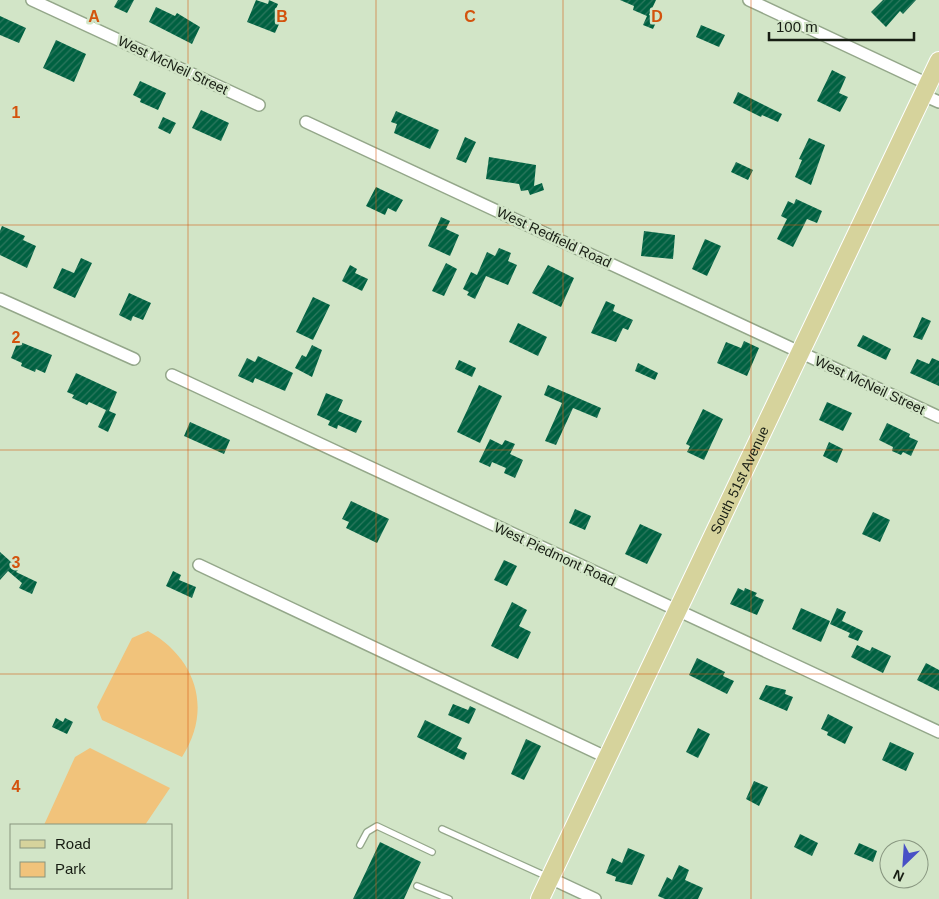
<svg xmlns="http://www.w3.org/2000/svg" width="939" height="899" viewBox="0 0 939 899" font-family="Arial,sans-serif">
  <defs>
    <pattern id="building-hatch" width="6" height="6" patternUnits="userSpaceOnUse" patternTransform="scale(1.25)"><rect width="6" height="6" fill="#006141"/><path d="M-1 1l2-2M0 6l6-6M5 7l2-2" fill="none" stroke="#2e785f"/></pattern>
  </defs>
  <rect width="100%" height="100%" fill="#d2e5c7"/>
  <!-- park -->
  <path fill="#f1c37b" d="M 148,631 C 196,658 213,709 182,757 L 102,720 L 97,707 L 132,638 Z
    M 90,748 L 170,788 L 145,825 L 44,825 L 75,757 Z"/>
  <!-- building -->
  <path fill="url(#building-hatch)" d="M 118,0 L 134,0 L 127,13 L 114,7 Z
    M 256,0 L 268,4 L 269,0 L 278,4 L 276,9 L 284,13 L 275,33 L 247,22 Z
    M 620,0 L 656,0 L 649,15 L 658,18 L 653,29 L 643,25 L 647,16 L 633,10 L 634,6 Z
    M 883,0 L 916,0 L 903,14 L 900,11 L 886,27 L 871,12 Z
    M 156,7 L 175,16 L 177,13 L 200,27 L 192,44 L 149,22 Z
    M 0,16 L 26,28 L 19,43 L 0,35 Z
    M 701,25 L 725,35 L 719,47 L 696,37 Z
    M 56,40 L 86,54 L 74,82 L 43,68 Z
    M 832,70 L 846,77 L 839,93 L 848,97 L 840,112 L 817,101 Z
    M 140,81 L 166,93 L 158,110 L 140,102 L 141,99 L 133,95 Z
    M 738,92 L 782,114 L 778,122 L 762,115 L 761,117 L 733,103 Z
    M 201,110 L 229,123 L 221,141 L 192,128 Z
    M 396,111 L 439,130 L 430,149 L 394,133 L 397,124 L 391,122 Z
    M 163,117 L 176,123 L 170,134 L 158,128 Z
    M 465,137 L 476,142 L 466,163 L 456,159 Z
    M 809,138 L 825,145 L 811,185 L 795,177 L 802,160 L 799,159 Z
    M 489,157 L 536,165 L 534,186 L 542,183 L 544,190 L 530,195 L 528,190 L 521,191 L 519,184 L 486,179 Z
    M 736,162 L 753,170 L 748,180 L 731,172 Z
    M 376,187 L 403,200 L 396,212 L 388,208 L 385,215 L 366,206 Z
    M 796,199 L 822,211 L 817,223 L 807,219 L 793,247 L 777,239 L 787,219 L 781,216 L 788,201 L 794,204 Z
    M 441,217 L 450,221 L 446,229 L 459,235 L 450,256 L 428,246 Z
    M 2,226 L 25,236 L 23,240 L 36,246 L 27,268 L 0,255 L 0,231 Z
    M 644,231 L 675,235 L 673,259 L 641,256 Z
    M 705,239 L 721,246 L 707,276 L 692,269 Z
    M 499,248 L 511,253 L 508,261 L 517,265 L 508,285 L 486,276 L 475,299 L 467,295 L 469,292 L 463,289 L 471,272 L 477,275 L 487,252 L 495,256 Z
    M 81,258 L 92,263 L 75,298 L 53,288 L 62,268 L 74,273 Z
    M 446,263 L 457,269 L 444,296 L 432,291 Z
    M 350,265 L 357,269 L 355,273 L 368,279 L 362,291 L 342,281 Z
    M 548,265 L 574,278 L 561,307 L 532,293 Z
    M 129,293 L 151,303 L 143,320 L 133,316 L 131,321 L 119,315 Z
    M 313,297 L 330,305 L 313,340 L 296,332 Z
    M 606,301 L 615,305 L 613,311 L 633,320 L 628,330 L 623,328 L 616,342 L 591,333 Z
    M 922,317 L 931,321 L 922,340 L 913,337 Z
    M 518,323 L 547,337 L 538,356 L 509,342 Z
    M 863,335 L 891,349 L 886,360 L 857,346 Z
    M 18,341 L 52,355 L 45,373 L 36,369 L 35,372 L 21,366 L 22,363 L 11,358 Z
    M 744,341 L 759,348 L 747,376 L 717,363 L 726,342 L 741,348 Z
    M 312,345 L 322,350 L 312,377 L 295,368 L 302,355 L 306,357 Z
    M 258,356 L 293,373 L 285,391 L 255,378 L 253,383 L 238,376 L 247,358 L 255,362 Z
    M 932,358 L 939,361 L 939,386 L 910,373 L 917,359 L 929,364 Z
    M 459,360 L 476,368 L 472,377 L 455,369 Z
    M 638,363 L 658,373 L 655,380 L 635,371 Z
    M 76,373 L 117,392 L 109,411 L 116,414 L 108,432 L 98,427 L 106,410 L 89,402 L 87,405 L 72,398 L 74,395 L 67,392 Z
    M 479,385 L 502,396 L 480,443 L 457,432 Z
    M 548,385 L 601,408 L 597,418 L 573,408 L 556,445 L 545,441 L 562,403 L 544,395 Z
    M 326,393 L 343,400 L 338,411 L 362,421 L 356,433 L 338,425 L 337,429 L 328,425 L 330,421 L 317,415 Z
    M 827,402 L 852,413 L 843,431 L 819,420 Z
    M 703,409 L 723,419 L 704,460 L 687,452 L 690,446 L 686,444 Z
    M 190,422 L 230,440 L 224,454 L 184,436 Z
    M 887,423 L 910,434 L 909,437 L 918,441 L 911,456 L 903,452 L 901,455 L 892,451 L 893,447 L 879,440 Z
    M 490,439 L 502,445 L 505,440 L 515,444 L 510,454 L 523,460 L 515,478 L 504,473 L 506,468 L 492,462 L 490,467 L 479,462 Z
    M 829,442 L 843,449 L 837,463 L 823,456 Z
    M 351,501 L 389,519 L 377,543 L 346,528 L 349,522 L 342,519 Z
    M 575,509 L 591,516 L 585,530 L 569,523 Z
    M 873,512 L 890,520 L 880,542 L 862,534 Z
    M 640,524 L 662,534 L 647,564 L 625,554 Z
    M 0,552 L 19,569 L 16,572 L 37,582 L 32,594 L 19,588 L 22,583 L 8,571 L 0,580 Z
    M 504,560 L 517,566 L 507,586 L 494,580 Z
    M 173,571 L 181,575 L 179,580 L 196,587 L 192,598 L 166,586 Z
    M 738,588 L 744,591 L 745,588 L 757,593 L 755,596 L 764,600 L 757,615 L 730,604 Z
    M 512,602 L 527,610 L 519,626 L 531,632 L 518,659 L 491,646 Z
    M 801,608 L 830,621 L 821,642 L 792,629 Z
    M 837,608 L 846,612 L 842,621 L 863,631 L 858,641 L 848,637 L 850,633 L 830,624 Z
    M 857,645 L 870,651 L 872,647 L 891,656 L 883,673 L 851,657 Z
    M 697,658 L 725,672 L 723,676 L 734,681 L 727,694 L 689,675 Z
    M 926,663 L 939,670 L 939,691 L 917,680 Z
    M 766,685 L 786,690 L 785,694 L 793,697 L 787,711 L 759,699 Z
    M 453,704 L 468,710 L 470,706 L 476,709 L 469,724 L 448,715 Z
    M 828,714 L 853,727 L 845,744 L 827,735 L 828,732 L 821,729 Z
    M 56,718 L 63,722 L 65,718 L 73,722 L 67,734 L 52,727 Z
    M 425,720 L 462,738 L 457,748 L 467,753 L 464,760 L 417,737 Z
    M 698,728 L 710,734 L 698,758 L 686,752 Z
    M 526,739 L 541,746 L 524,780 L 511,774 Z
    M 890,742 L 914,753 L 906,771 L 882,760 Z
    M 754,781 L 768,787 L 759,806 L 746,799 Z
    M 800,834 L 818,843 L 812,856 L 794,847 Z
    M 380,842 L 421,862 L 404,899 L 353,899 Z
    M 859,843 L 877,851 L 873,862 L 854,854 Z
    M 628,848 L 645,855 L 632,885 L 615,881 L 616,877 L 606,873 L 612,858 L 622,863 Z
    M 679,865 L 689,870 L 685,880 L 703,888 L 698,899 L 665,899 L 658,896 L 667,877 L 672,880 Z"/>
  <g fill="none" stroke-linecap="round" stroke-linejoin="round">
    <!-- service casing -->
    <g stroke="#94a78a" stroke-width="8">
      <path id="service" d="M 442,829 L 548,877
        M 360,845 L 367,832 L 377,826 L 432,852
        M 417,886 L 449,899"/>
    </g>
    <!-- minor casing -->
    <g stroke="#94a78a" stroke-width="14">
      <path id="minor" d="M 32,0 L 259,105
        M 749,0 L 928,84
        M 923,95 L 939,102
        M 306,122 L 939,417
        M 0,299 L 134,359
        M 172,375 L 939,732
        M 199,565 L 608,758
        M 550,878 L 595,899"/>
    </g>
    <!-- primary casing -->
    <g stroke="#fff" stroke-width="20">
      <g id="primary">
        <path id="s1" d="M 540,899 L 939,61"/>
      </g>
    </g>
    <!-- service -->
    <use href="#service" stroke="#fff" stroke-width="5.5"/>
    <!-- minor -->
    <use href="#minor" stroke="#fff" stroke-width="11"/>
    <!-- primary -->
    <use href="#primary" stroke="#d6d39c" stroke-width="18"/>
  </g>
  <!-- grid -->
  <path fill="none" stroke="#d3530d" stroke-width="1" stroke-opacity="0.55" d="M 188,0 L 188,899M 376,0 L 376,899M 563,0 L 563,899M 751,0 L 751,899M 0,225 L 939,225M 0,450 L 939,450M 0,674 L 939,674"/>
  <g text-anchor="middle" dominant-baseline="central" stroke-width="5" stroke-linejoin="round" paint-order="stroke">
    <!-- street labels -->
    <g font-size="14" fill="#171d13" stroke="#d2e5c7">
      <text transform="translate(173 65) rotate(25)">West McNeil Street</text>
      <text transform="translate(554 237) rotate(25)">West Redfield Road</text>
      <text transform="translate(870 385) rotate(25)">West McNeil Street</text>
      <text stroke="none"><textPath href="#s1" startOffset="464">South 51st Avenue</textPath></text>
      <text transform="translate(555 554) rotate(25)">West Piedmont Road</text>
    </g>
  </g>
  <g font-size="16" text-anchor="middle" font-weight="bold" fill="#d3530d" stroke="#d2e5c7" stroke-width="5" stroke-linejoin="round" paint-order="stroke">
    <text x="94" y="22">A</text>
    <text x="282" y="22">B</text>
    <text x="470" y="22">C</text>
    <text x="657" y="22">D</text>
    <text x="16" y="118">1</text>
    <text x="16" y="343">2</text>
    <text x="16" y="568">3</text>
    <text x="16" y="792">4</text>
  </g>
  <!-- legend -->
  <rect x="10" y="824" width="162" height="65" fill="#d2e5c7" stroke="#87957f"/>
  <rect x="20" y="840" width="25" height="8" fill="#d6d39c" stroke="#87957f"/>
  <text x="55" y="849" font-size="15" fill="#171d13">Road</text>
  <rect x="20" y="862" width="25" height="15" fill="#f1c37b" stroke="#87957f"/>
  <text x="55" y="874" font-size="15" fill="#171d13">Park</text>
  <!-- north arrow -->
  <g transform="translate(904 864) rotate(205)"><circle r="24" fill="#d2e5c7" stroke="#87957f"/>
  <path d="M0-4L9 19L0 12L-9 19Z" fill="#4851c6"/>
  <text y="-8" font-size="14" font-weight="bold" text-anchor="middle" fill="#171d13">N</text>
  </g>
  <!-- scale -->
  <path d="M769 32v8h145v-8" fill="none" stroke="#171d13" stroke-width="2.5"/>
  <text x="776" y="32" font-size="15" fill="#171d13" stroke="#d2e5c7" stroke-width="4" paint-order="stroke">100 m</text>
</svg>
